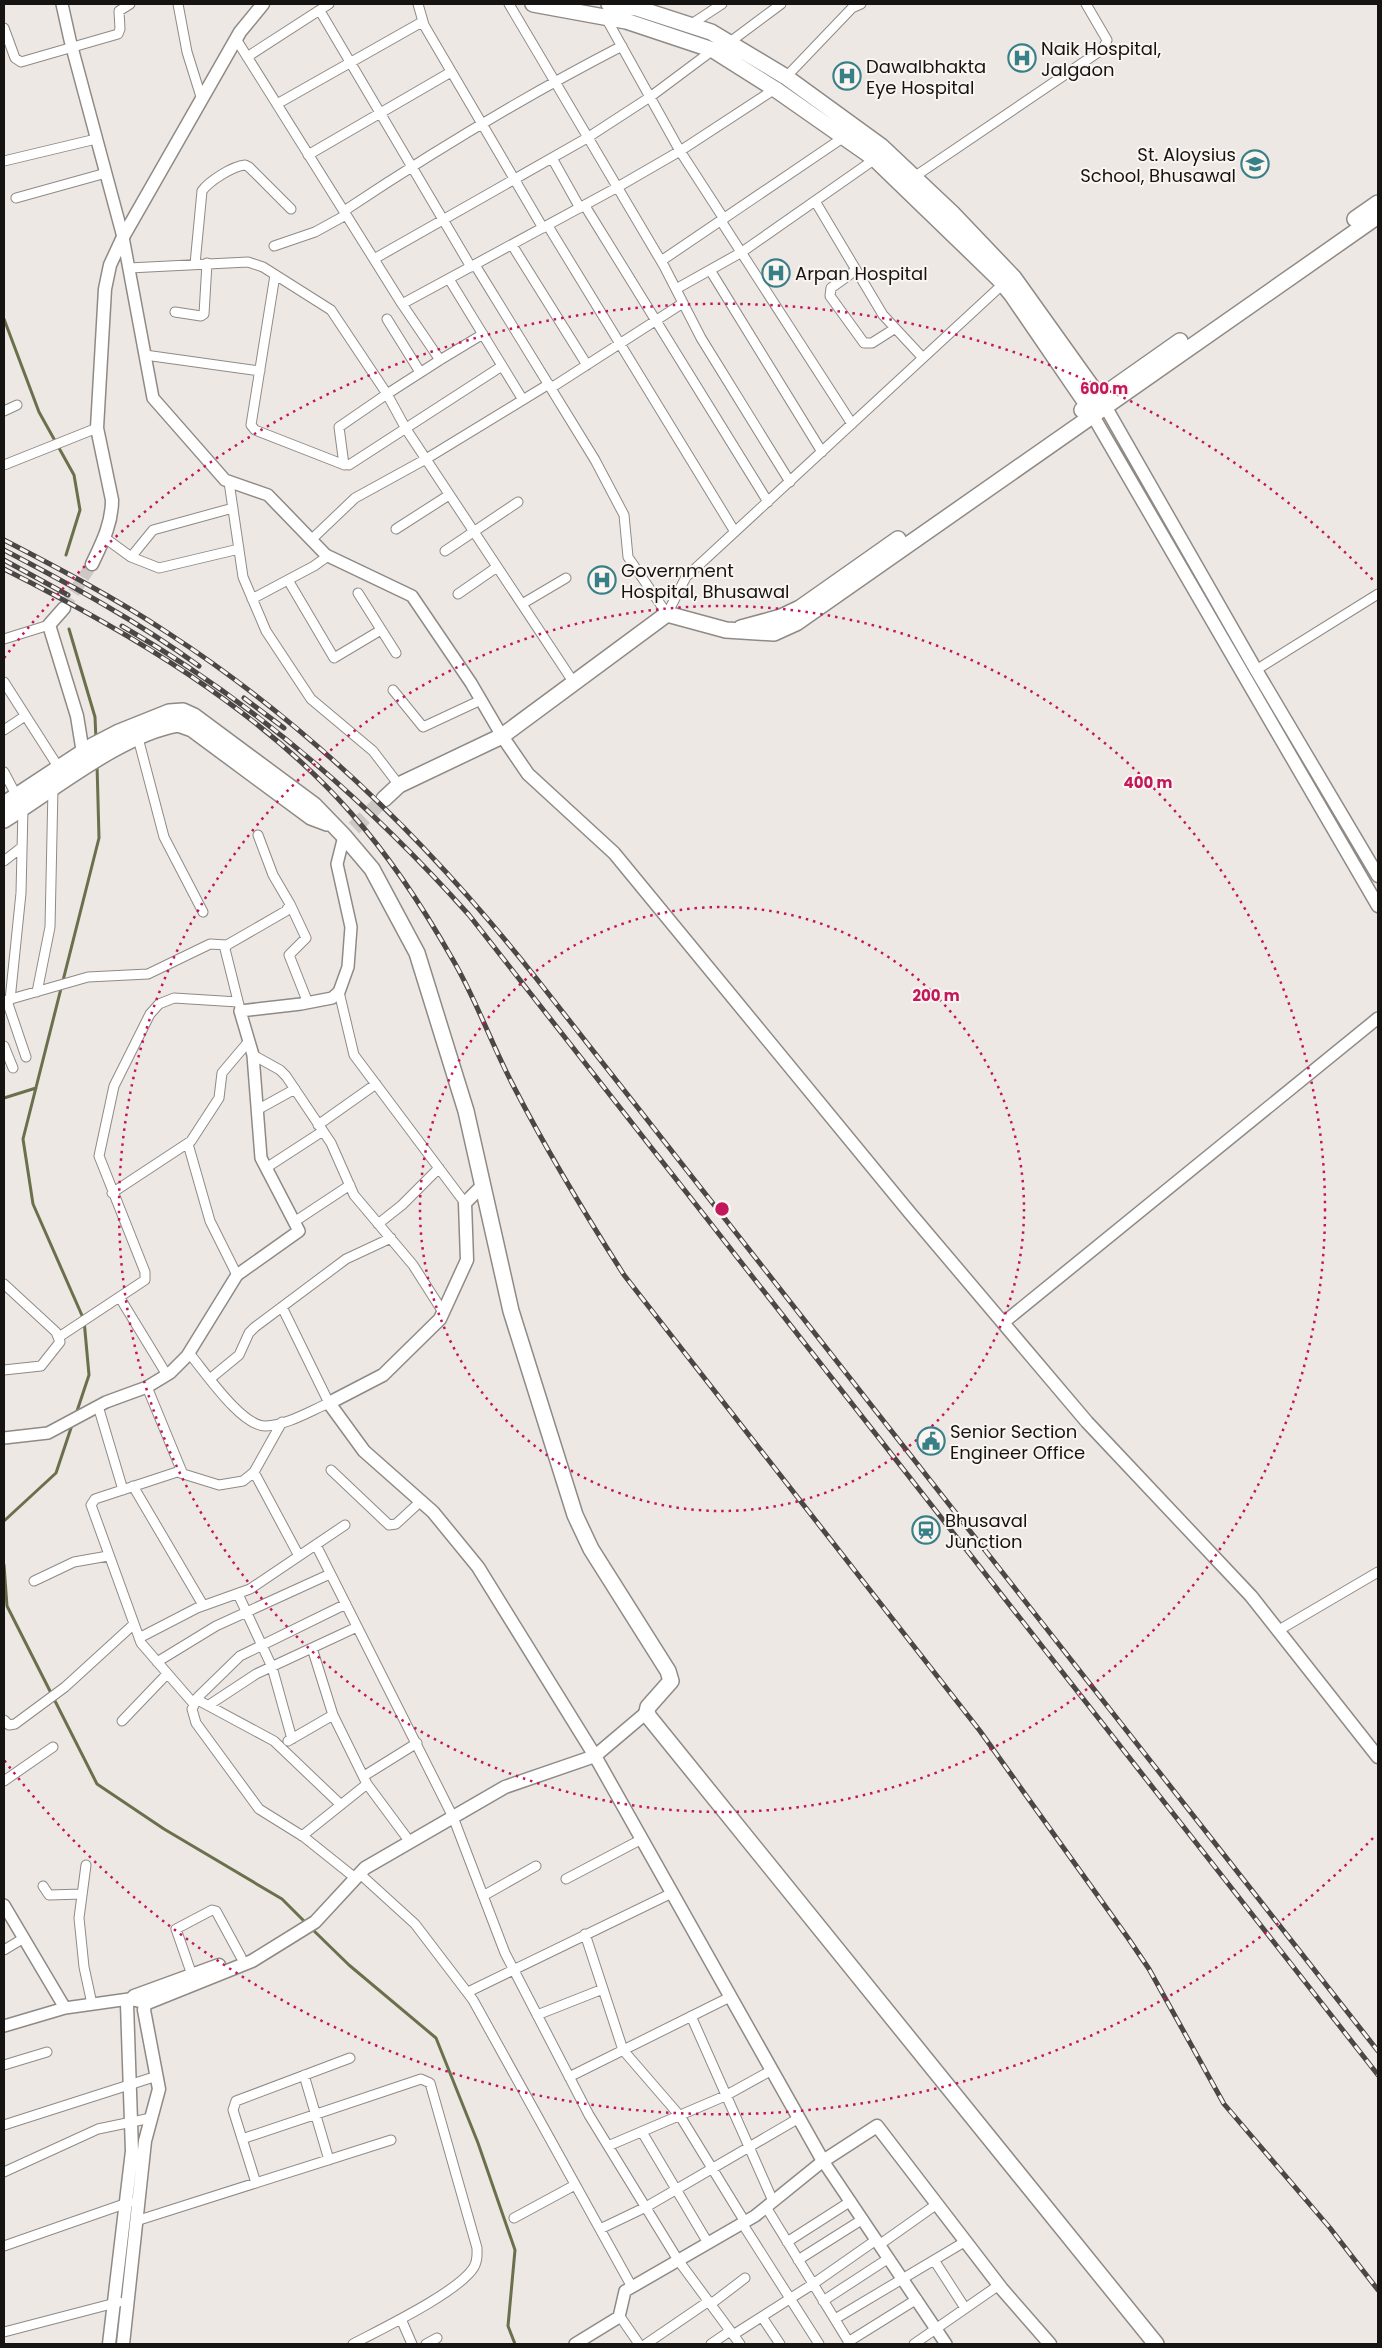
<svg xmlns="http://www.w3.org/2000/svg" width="1382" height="2348" viewBox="0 0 1382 2348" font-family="Poppins,sans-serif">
  <rect width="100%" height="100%" fill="#eee8e4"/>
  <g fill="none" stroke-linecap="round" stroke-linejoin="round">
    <!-- stream -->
    <path stroke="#6b704c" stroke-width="3" d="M 4,319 L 39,412 L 74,475 L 80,510 L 66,555
      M 69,629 L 95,717 L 96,740
      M 4,1098 L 36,1088
      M 76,1414 L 89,1375 L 84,1320 L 33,1204 L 23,1139 L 99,838 L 97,764
      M 4,1521 L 56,1473 L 72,1425
      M 4,1565 L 7,1606 L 97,1784 L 164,1829 L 282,1899 L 307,1924
      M 311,1928 L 349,1965 L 436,2038 L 478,2143 L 515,2250 L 508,2326 L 515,2344"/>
    <!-- secondary-tunnel -->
    <path stroke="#cec8c5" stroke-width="12" stroke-dasharray="12 6" stroke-linecap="butt" d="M 64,608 L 92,564"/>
    <!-- primary-tunnel -->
    <path stroke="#cec8c5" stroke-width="15" stroke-dasharray="15 8" stroke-linecap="butt" d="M 354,828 L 384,799"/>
    <!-- minor casing -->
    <g stroke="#8f8a86" stroke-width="11">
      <path id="minor" d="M 178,4 L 187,52 L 202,100
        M 418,4 L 424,25 L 543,228
        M 509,4 L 664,266 L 701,338 L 790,482
        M 320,11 L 471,267
        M 606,18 L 680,151 L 724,219
        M 690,25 L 722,4
        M 4,28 L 15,58 L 21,62 L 118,34 L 120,29 L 119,11 L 130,4
        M 236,39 L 402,304 L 616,188 L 680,151 L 775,89
        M 730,42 L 781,4
        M 247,57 L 329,4
        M 786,77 L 852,8 L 861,4
        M 277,104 L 422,22
        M 308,155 L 451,72
        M 552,158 L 580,208
        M 4,161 L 96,139
        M 914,177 L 1103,49 L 1107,40 L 1086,4
        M 16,198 L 106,173
        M 815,201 L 883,315 L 923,358
        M 585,206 L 768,502
        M 344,211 C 434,151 525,96 622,46
        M 721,221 L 852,424
        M 548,226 L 735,532
        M 512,245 L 587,365
        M 274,246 L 315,232 L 346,215
        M 374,259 L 587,138 L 650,97 L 713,50
        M 661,261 L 844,137
        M 195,264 L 202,191 C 209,181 233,166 245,165 L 249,167 L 291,209
        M 475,265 L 595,460 L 624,515 L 628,557 L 667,614 L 686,577 L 1003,284
        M 129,268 L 248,262 L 263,267 L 331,310 L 387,394 L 339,427 L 344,465
        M 710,270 L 822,452
        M 856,270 L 831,288 L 830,296 L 864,343 L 872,343 L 894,329
        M 275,275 L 251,425 L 255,430 L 342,464 L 349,465 L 502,366
        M 449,279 L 523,400
        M 676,289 L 742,252 L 875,159
        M 402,304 L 440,360 L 387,394 L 406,429 L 574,683
        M 175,312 L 201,316 L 204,314 L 207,263
        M 387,319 L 420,372
        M 145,355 L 260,371
        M 440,360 L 483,334
        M 551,388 L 683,303
        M 4,411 L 17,405
        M 4,465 L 97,428
        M 229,482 L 243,577 L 266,631 L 311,699 L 373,751 L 399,785
        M 396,529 L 449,495
        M 105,538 L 131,557 L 159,568 L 239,549
        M 311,540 L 355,498 L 426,459 L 549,384
        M 445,551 L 518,502
        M 131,557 L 153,530 L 233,508
        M 288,580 L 334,658 L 381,630
        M 358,593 L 396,653
        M 458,594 L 497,567
        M 252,599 L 314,566 L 328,556
        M 522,604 L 566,578
        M 4,639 L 49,625
        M 1256,670 L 1378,594
        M 4,682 L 59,768
        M 393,690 L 423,727 L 481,700
        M 4,730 L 25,716
        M 138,738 L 164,837 L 203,912
        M 4,772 L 23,808 L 21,893 L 10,1000
        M 4,861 L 22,847
        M 290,904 L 306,938 L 289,955 L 308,1003
        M 37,992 L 50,927 L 53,788
        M 339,992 L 354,1055 L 465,1203
        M 4,1001 L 88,977 L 148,974 L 210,944 L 227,945
        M 7,1001 L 26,1057
        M 239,1005 L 225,949 L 227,945 L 286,911 L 290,904 L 273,875 L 258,835
        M 4,1046 L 13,1068
        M 253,1055 L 280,1070 L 286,1076 L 331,1143 L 354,1195 L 413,1265 L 443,1312
        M 257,1110 L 295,1089
        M 318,1125 L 376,1084
        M 188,1144 L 210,1221 L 237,1275
        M 266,1168 L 323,1131
        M 112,1193 L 191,1141 L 219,1098 L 222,1073 L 249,1041
        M 294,1222 L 350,1185
        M 378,1224 L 402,1205 L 439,1168
        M 4,1284 L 56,1332 L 60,1342 L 41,1366 L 4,1370
        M 120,1298 L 167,1375
        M 59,1337 L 145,1280 L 145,1272 L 99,1156 L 114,1086 L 150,1014 L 159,1004 L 174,998 L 238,1002
        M 189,1353 C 205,1372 242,1427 266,1426 C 287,1425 310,1411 329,1403 L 282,1307
        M 211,1378 L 239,1355 L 249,1333 L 255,1327 L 346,1259 L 391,1238
        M 147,1387 L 182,1472
        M 98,1406 L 123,1490
        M 331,1470 L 389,1525 L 396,1524 L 421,1501
        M 254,1472 L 299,1556
        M 133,1486 L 203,1605
        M 316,1545 L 453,1817 L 505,1953 L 589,2115 L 678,2260 L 740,2344
        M 34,1581 L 74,1562 L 108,1556
        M 238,1594 L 272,1667 L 292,1739
        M 346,1604 L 240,1656 L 198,1697 L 192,1709 L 196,1723 L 259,1809 L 304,1837 L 354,1877
        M 1279,1630 L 1378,1572
        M 139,1638 L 197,1608 L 250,1589 L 345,1525
        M 312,1648 L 333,1715 L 367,1784 L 410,1842
        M 157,1662 L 216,1626 L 330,1574
        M 196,1699 L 274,1741 L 341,1805
        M 193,1703 L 141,1643 L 91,1505 L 95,1499 L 177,1472 L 219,1485 L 243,1481 L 254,1472 L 282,1422
        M 209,1705 L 256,1674 L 357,1627
        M 4,1720 L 9,1725 L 15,1724 L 65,1687 L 134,1624
        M 122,1721 L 167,1674
        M 288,1741 L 333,1715
        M 364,1776 L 417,1743
        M 4,1781 L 53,1747
        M 302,1836 L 367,1784
        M 86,1865 L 79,1918 L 84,1967 L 92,2004
        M 359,1873 L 415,1924 L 473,2000 L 632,2287
        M 566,1879 L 642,1839
        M 43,1886 L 49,1895 L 82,1894
        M 483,1896 L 536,1866
        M 585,1934 L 623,2050 L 680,2116 L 745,2222
        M 4,1950 L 24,1938
        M 192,1975 L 176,1929 L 212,1910 L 216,1911 L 241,1957
        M 468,1992 L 672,1893
        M 537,2015 L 603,1989
        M 691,2016 L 773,2201
        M 4,2065 L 47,2052
        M 304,2075 L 329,2160
        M 569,2077 L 730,1997
        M 4,2125 L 157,2076
        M 642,2132 L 708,2243
        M 242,2139 L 421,2079 L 430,2083 L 477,2248 C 477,2255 478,2260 474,2267 C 459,2292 381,2329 353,2344
        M 608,2146 L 725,2096 L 772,2070
        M 4,2172 L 98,2129 L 151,2118
        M 256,2183 L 233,2110 L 236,2101 L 350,2058
        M 766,2207 L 850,2344
        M 514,2218 L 575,2185
        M 136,2221 L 391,2140
        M 742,2223 L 819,2344
        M 600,2229 L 646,2207 L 799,2118
        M 787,2242 L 851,2201
        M 879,2245 L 937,2204
        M 4,2246 L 130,2202
        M 798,2260 L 863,2219
        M 934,2260 L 965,2308
        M 823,2301 L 889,2258
        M 711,2304 L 745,2278
        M 619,2315 L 639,2344
        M 762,2317 L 780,2344
        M 401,2319 L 412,2344
        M 835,2319 L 966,2241
        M 4,2332 L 119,2302
        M 733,2335 L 813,2284 L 876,2240
        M 848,2342 L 917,2299
        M 426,2344 L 437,2338
        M 646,2344 L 709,2301
        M 711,2344 L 730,2331
        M 914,2344 L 999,2285"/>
    </g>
    <!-- tertiary casing -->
    <g stroke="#8f8a86" stroke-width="14">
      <path id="tertiary" d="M 62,4 L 70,40 L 123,237 L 153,398 L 225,480 L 268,495 L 326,555 L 412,596 L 471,683 L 502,736
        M 1003,1323 L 1378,1018
        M 4,1438 L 48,1433 L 106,1402 L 147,1387 L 170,1373 L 187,1356 L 237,1275 L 299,1231 L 261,1158 L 253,1055 L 240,1011 L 301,1004 L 332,998 L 339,992 L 348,967 L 351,927 L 337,864 L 344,836
        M 4,1905 L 65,2008 L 129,1999 L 146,2003
        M 4,2026 L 65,2008
        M 575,2344 L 619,2317 L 625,2291 L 755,2216 L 823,2161 L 946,2344"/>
    </g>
    <!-- secondary casing -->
    <g stroke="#8f8a86" stroke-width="15">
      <path id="secondary" d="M 1101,399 L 1256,670 L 1378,876
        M 1089,409 L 1378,906
        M 92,564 C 102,543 112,524 112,500 L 97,428 L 105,289 L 110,265 L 123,237 L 240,32 L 263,4
        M 64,608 L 49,625 L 77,716 L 83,753
        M 502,736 L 528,774 L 614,853 L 910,1213 L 1087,1422 L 1251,1596 L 1378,1757
        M 483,1185 L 465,1203 L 467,1260 L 440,1319 L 383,1375 L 329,1403 L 364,1451 L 433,1512 L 478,1567 L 595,1756 L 823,2161 L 877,2126 L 1002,2289 L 1050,2344
        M 109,2344 L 132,2151 L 127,2004 L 134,1996 L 219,1965
        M 123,2344 L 145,2141 L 159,2089 L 144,2010 L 145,2004 L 252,1961 L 315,1922 L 365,1868 L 505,1787 L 595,1756 L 647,1712"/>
    </g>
    <!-- primary casing -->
    <g stroke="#8f8a86" stroke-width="18">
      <path id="primary" d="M 533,4 L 626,21 L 713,50 L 775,89 L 875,159 L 999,279 L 1012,295 L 1088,406
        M 609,4 L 637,8 L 711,32 L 786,77 L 881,146 L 952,213 L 1014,278 L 1099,397
        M 1355,219 L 1378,203
        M 1082,410 L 1180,341
        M 741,628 L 781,617 L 800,608 L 898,539
        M 384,799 L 399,785 L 502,736 L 667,614 L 726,630 L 774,633 L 796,623 L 1378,216
        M 4,804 L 92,746 L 119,732 L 169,712 L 183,711 L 194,716 L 314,805 L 344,836 L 372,869 L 417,953 L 466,1111 L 511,1311 L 575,1515 L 591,1549 L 668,1671 L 671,1681 L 648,1707 L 647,1712 L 649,1717 L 1156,2344
        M 4,820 C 53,790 122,733 178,724 L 192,729 L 311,817 L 327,823"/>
    </g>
    <!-- minor -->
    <use href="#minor" stroke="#fff" stroke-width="9"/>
    <!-- tertiary -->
    <use href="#tertiary" stroke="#fff" stroke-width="11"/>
    <!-- secondary -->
    <use href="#secondary" stroke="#fff" stroke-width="12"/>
    <!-- primary -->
    <use href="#primary" stroke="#fff" stroke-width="15"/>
    <!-- rail casing -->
    <g stroke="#4a4746" stroke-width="5">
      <path id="rail" d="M 4,540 C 60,569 115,598 168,633 C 311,726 431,845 536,978 L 1378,2051
        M 4,550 C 71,585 137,621 199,666
        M 4,560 L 68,595
        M 4,569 C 127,631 259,708 351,813 C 390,857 424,909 453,960 C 477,1001 492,1046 514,1087 C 547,1151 585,1214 624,1275 L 980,1731 L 1128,1938 L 1149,1969 L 1224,2104 L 1330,2228 L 1378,2290
        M 122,626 C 254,702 368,802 469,915 L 1378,2075
        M 244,698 L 284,728"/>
    </g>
    <!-- rail -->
    <use href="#rail" stroke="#fbf5f1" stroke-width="3" stroke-dasharray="9" stroke-linecap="butt"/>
  </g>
  <!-- distance rings -->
  <g fill="none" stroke="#c2185b" stroke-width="2.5" stroke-dasharray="2.5 5">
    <circle cx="722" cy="1209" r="302"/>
    <circle cx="722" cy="1209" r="603"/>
    <path d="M1373 1838A905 905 0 0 1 4 1760M4 658A905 905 0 0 1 1373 580"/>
  </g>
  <!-- icons -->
  <defs>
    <g id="hospital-ring" transform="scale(1.4375)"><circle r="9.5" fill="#fbf5f1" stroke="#388088" stroke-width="1.5"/><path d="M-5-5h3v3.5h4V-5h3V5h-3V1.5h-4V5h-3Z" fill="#388088"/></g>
    <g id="school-ring" transform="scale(1.4375)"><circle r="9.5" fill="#fbf5f1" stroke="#388088" stroke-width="1.5"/><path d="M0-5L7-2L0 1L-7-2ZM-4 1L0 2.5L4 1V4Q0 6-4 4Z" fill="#388088"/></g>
    <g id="civic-ring" transform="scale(1.4375)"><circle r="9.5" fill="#fbf5f1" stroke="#388088" stroke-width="1.5"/><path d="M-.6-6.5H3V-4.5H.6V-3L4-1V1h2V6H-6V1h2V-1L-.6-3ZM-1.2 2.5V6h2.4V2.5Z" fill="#388088"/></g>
    <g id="station-ring" transform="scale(1.4375)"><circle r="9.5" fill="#fbf5f1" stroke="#388088" stroke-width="1.5"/><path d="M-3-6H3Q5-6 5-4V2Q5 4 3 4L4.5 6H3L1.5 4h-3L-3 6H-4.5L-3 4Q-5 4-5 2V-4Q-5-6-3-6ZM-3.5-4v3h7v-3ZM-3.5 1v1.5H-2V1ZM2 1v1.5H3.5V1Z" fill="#388088"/></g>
  </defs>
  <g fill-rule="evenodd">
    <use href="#hospital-ring" x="1022" y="58"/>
    <use href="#hospital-ring" x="847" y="76"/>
    <use href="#school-ring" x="1255" y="164"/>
    <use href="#hospital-ring" x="776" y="273"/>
    <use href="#hospital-ring" x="602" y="580"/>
    <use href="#civic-ring" x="931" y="1441"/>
    <use href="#station-ring" x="926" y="1530"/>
  </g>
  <g text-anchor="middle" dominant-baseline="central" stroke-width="4" stroke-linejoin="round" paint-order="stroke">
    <!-- poi labels -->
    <g font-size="18" fill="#161413" stroke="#fbf5f1" text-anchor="start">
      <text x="1041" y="48">Naik Hospital,<tspan x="1041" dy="21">Jalgaon</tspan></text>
      <text x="866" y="66">Dawalbhakta<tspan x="866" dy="21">Eye Hospital</tspan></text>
      <text x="1236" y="154" text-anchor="end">St. Aloysius<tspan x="1236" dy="21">School, Bhusawal</tspan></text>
      <text x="795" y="273">Arpan Hospital</text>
      <text x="621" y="570">Government<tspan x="621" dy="21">Hospital, Bhusawal</tspan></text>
      <text x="950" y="1431">Senior Section<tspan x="950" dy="21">Engineer Office</tspan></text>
      <text x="945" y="1520">Bhusaval<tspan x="945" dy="21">Junction</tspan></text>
    </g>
  </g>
  <circle cx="722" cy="1209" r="8" fill="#c2185b" stroke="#fbf5f1" stroke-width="2.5"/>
  <g font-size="15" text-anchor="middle" font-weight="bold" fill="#c2185b" stroke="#fbf5f1" stroke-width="4" stroke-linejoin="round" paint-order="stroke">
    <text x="1104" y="394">600 m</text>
    <text x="1148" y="788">400 m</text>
    <text x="936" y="1001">200 m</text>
  </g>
  <!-- border -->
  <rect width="1382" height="2348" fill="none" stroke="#161413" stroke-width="10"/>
</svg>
